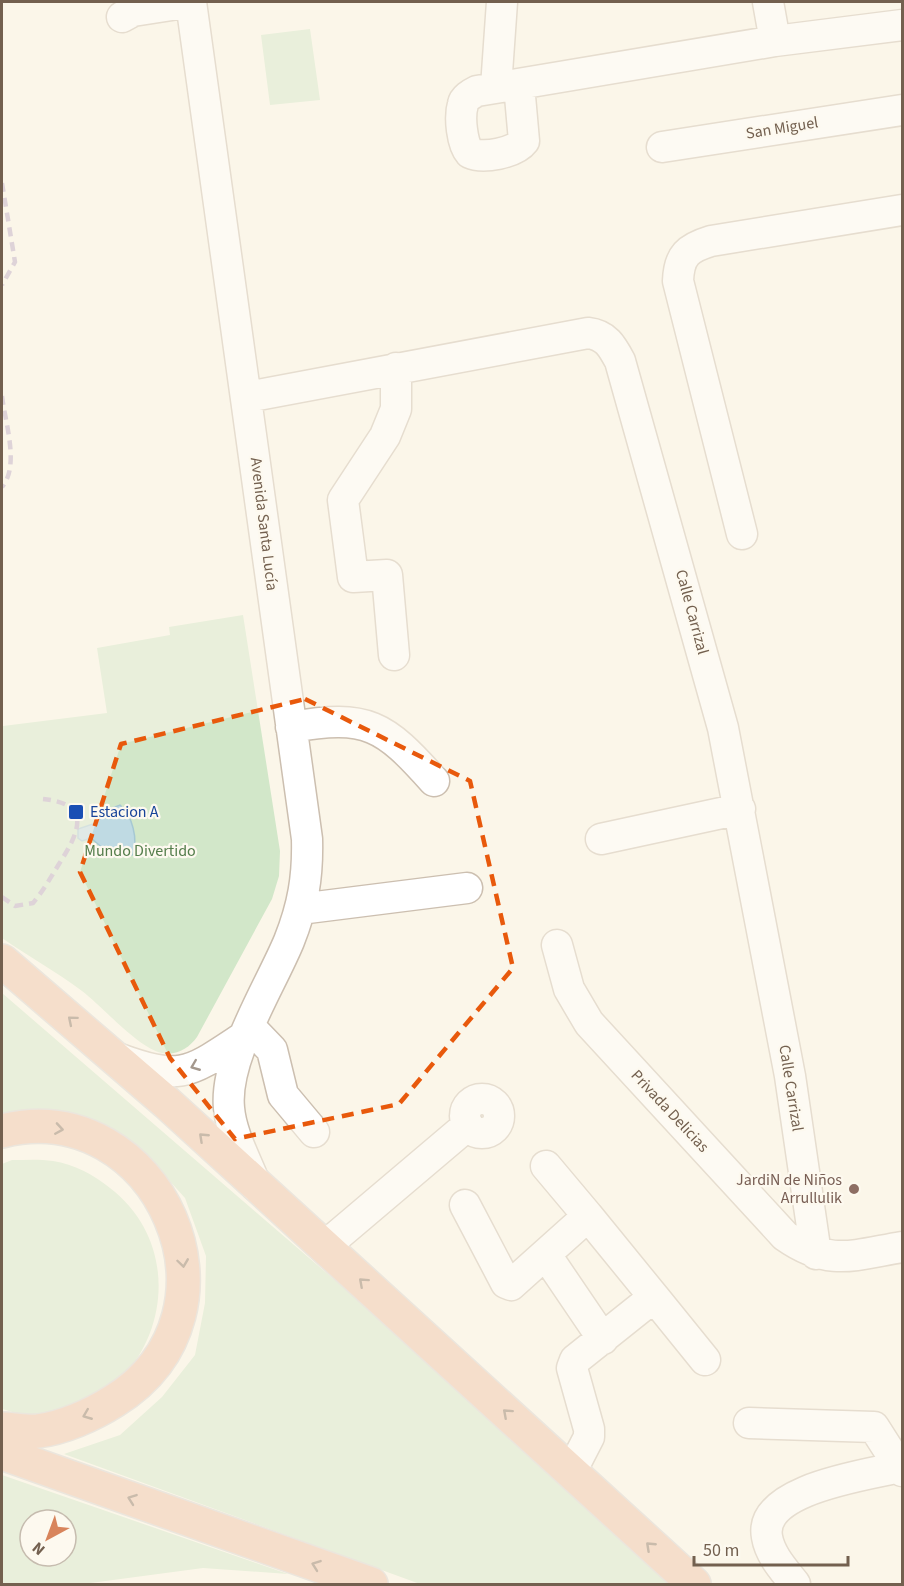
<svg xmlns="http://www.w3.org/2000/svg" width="904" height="1586" viewBox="0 0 904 1586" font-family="'Source Sans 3',sans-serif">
  <rect width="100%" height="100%" fill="#fbf6e9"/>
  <!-- green -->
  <path fill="#d2e7c9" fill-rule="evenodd" d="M 310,29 L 320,100 L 270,105 L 261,35 Z
    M 243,615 L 280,851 L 279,876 L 272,899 L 197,1037 C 189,1048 177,1056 162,1053 C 138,1048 103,1007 82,991 C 57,972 28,956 2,938 L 2,713 L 3,726 L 107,713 L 97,648 L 170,635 L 169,627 Z
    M 2,993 L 687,1584 L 420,1584 L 64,1454 L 120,1435 L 162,1397 L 195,1355 L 205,1303 L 206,1256 L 185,1198 L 158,1168 L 114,1130 L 75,1115 L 8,1112 L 2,1114 Z
    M 12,1160 C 25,1160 40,1159 53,1161 C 74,1164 94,1175 110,1188 C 206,1262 150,1419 28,1415 C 20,1415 10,1411 2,1409 L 2,1164 Z
    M 2,1475 L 288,1574 L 203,1568 L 83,1584 L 2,1584 ZM 30,1520 L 66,1520 L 66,1556 L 30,1556 Z"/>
  <!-- water -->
  <path fill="#bfdae3" stroke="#a6c8d3" stroke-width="1.5" d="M 120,805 C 132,815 139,840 132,855 L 113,857 L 91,838 L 82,841 L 78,838 L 78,829 L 96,823 L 96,814 Z"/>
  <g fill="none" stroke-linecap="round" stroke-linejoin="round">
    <!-- minor casing -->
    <g stroke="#ccbfb0" stroke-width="33">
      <path id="minor" d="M 191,2 L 307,839 C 308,877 303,906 289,941 C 270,987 224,1058 229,1108 C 231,1134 247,1162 256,1186
        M 768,2 L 775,41
        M 122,17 L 133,11 L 191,2
        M 519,85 L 524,141 C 515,153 483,159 470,153 C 462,144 459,117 463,104 C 464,98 471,94 477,91 L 775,41 L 902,25
        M 496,87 L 502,2
        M 662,147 L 902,110
        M 247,397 L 588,333 C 606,335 612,346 620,361 L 723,728 L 790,1076 L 816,1254
        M 742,534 L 678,281 C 679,255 688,248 711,241 L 902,210
        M 394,655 L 387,575 L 353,577 L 343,500 L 385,436 L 396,409 L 396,368
        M 291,727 C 368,714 384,725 434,781
        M 601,839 L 740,809
        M 300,909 L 467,888
        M 557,945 L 569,989 L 589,1023 L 785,1236 C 829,1267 854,1255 902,1247
        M 249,1026 L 272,1050 L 283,1095 L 314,1132
        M 117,1058 C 182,1082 189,1073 245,1036
        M465 1116a17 17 0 1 1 34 0a17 17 0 1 1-34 0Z
        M 465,1205 L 506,1283 L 511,1285 L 588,1216 L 546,1166
        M 588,1216 L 654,1297
        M 324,1247 L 468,1125
        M 546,1255 L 603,1339
        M 749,1423 L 874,1427 L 902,1471
        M 571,1472 L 589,1437 L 589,1429 L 572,1368 L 575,1360 L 654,1297 L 705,1360
        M 795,1584 C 784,1570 770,1555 767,1537 C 758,1489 867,1475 900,1467"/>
    </g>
    <!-- highway casing -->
    <g stroke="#d8d2ce" stroke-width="36">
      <path id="highway" d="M 2,961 L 167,1103 L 694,1584
        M 2,1131 C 158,1092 257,1312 114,1401 C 92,1415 63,1428 38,1431 C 26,1432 13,1429 2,1429
        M 2,1453 L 371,1584"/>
    </g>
    <!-- minor -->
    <use href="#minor" stroke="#fff" stroke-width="30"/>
    <!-- highway -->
    <use href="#highway" stroke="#eec1a6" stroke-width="33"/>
    <!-- rail -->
    <path stroke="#baa8c4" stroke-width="4.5" stroke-dasharray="9 6" stroke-linecap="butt" d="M 2,183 L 15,262 L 2,285
      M 2,396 C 5,422 20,466 2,487
      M 2,897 L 15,906 L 33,903 C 43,891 51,877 59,864 C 78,834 94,804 43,799"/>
  </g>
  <!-- one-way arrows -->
  <defs><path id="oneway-chevron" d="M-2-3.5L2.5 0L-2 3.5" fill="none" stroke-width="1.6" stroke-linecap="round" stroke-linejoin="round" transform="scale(1.5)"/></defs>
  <g stroke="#8c7360">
    <use href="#oneway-chevron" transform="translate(72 1020) rotate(-140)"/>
    <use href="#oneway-chevron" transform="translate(59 1129) rotate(9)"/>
    <use href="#oneway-chevron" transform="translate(203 1137) rotate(-137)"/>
    <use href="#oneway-chevron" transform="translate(183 1263) rotate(82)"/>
    <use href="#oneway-chevron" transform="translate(363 1282) rotate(-138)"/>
    <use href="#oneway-chevron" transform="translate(507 1413) rotate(-138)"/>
    <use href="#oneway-chevron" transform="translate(87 1415) rotate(158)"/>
    <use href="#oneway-chevron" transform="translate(132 1499) rotate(-160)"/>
    <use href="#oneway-chevron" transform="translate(650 1546) rotate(-137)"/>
    <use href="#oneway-chevron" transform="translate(316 1565) rotate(-160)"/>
  </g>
  <use stroke="#a4988d" href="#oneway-chevron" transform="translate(195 1066) rotate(158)"/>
  <!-- marked area -->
  <path d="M0 0H904V1586H0ZM 305,699 L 470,781 L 513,968 L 399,1104 L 235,1139 L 170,1058 L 80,872 L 121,744 Z" fill="#fbf6e9" fill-opacity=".55" fill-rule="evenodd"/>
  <path fill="none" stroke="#e8590c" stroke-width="4.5" stroke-dasharray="12 8" stroke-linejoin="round" d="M 305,699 L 470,781 L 513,968 L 399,1104 L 235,1139 L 170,1058 L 80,872 L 121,744 Z"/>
  <!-- markers -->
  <rect fill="#1a4fb4" stroke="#fdf9ef" stroke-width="2" x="68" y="804" width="16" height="16" rx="3"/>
  <circle fill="#8d6e63" stroke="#fdf9ef" stroke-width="2" cx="854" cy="1189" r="6"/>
  <g text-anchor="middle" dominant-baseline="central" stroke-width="4.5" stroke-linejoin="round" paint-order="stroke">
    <!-- street labels -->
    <g font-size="16" fill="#73604f" stroke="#fdf9ef">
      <text transform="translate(782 128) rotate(-9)">San Miguel</text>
      <text transform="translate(264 524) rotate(83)">Avenida Santa Lucía</text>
      <text transform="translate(692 612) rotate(75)">Calle Carrizal</text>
      <text transform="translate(791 1088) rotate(81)">Calle Carrizal</text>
      <text transform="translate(670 1111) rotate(47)">Privada Delicias</text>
    </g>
    <!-- transit labels -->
    <g font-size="16" fill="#164399" stroke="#fdf9ef" text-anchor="start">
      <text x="90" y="812">Estacion A</text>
    </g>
    <!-- park labels -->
    <g font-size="16" fill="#547d4b" stroke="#fdf9ef">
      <text x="140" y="851">Mundo Divertido</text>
    </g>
    <!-- education labels -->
    <g font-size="16" fill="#785e54" stroke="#fdf9ef" text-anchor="end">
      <text x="842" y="1180">JardiN de Niños<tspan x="842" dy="18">Arrullulik</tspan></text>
    </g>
  </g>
  <!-- border -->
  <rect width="904" height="1586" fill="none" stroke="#73604f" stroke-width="6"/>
  <!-- north arrow -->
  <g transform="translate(48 1538) rotate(221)"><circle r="28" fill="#fdf9ef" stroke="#c6bcaf" stroke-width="1.5"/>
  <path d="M0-4.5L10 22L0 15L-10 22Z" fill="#d8845b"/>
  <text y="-9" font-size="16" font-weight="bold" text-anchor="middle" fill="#73604f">N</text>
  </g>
  <!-- scale -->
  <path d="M694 1556v9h154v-9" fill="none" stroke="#73604f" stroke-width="3"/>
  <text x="703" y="1556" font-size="18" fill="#73604f" stroke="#fdf9ef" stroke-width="4.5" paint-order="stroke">50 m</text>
</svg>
